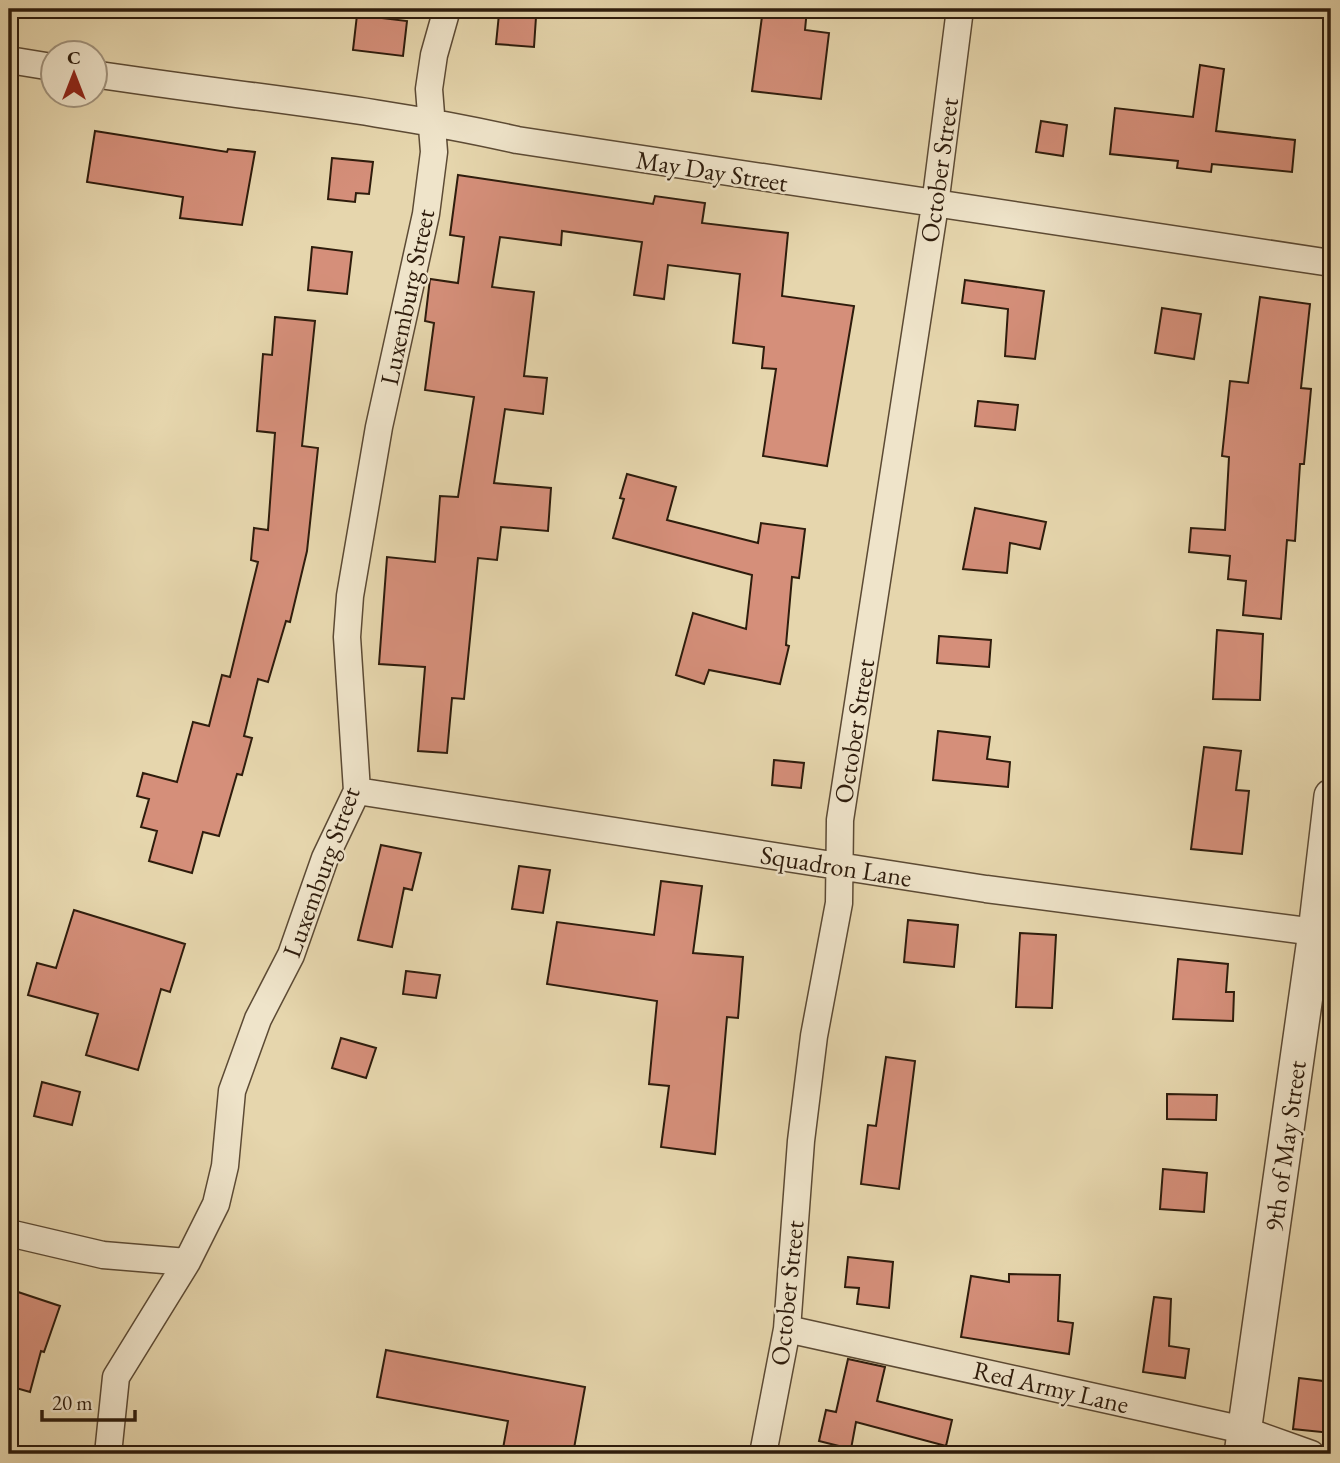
<svg xmlns="http://www.w3.org/2000/svg" width="1340" height="1463" viewBox="0 0 1340 1463" font-family="'EB Garamond',serif">
  <rect width="100%" height="100%" fill="#e6d6ad"/>
  <filter id="stains"><feTurbulence type="fractalNoise" baseFrequency=".00286" numOctaves="4"/><feColorMatrix values="0 0 0 0 .2 0 0 0 0 .09 0 0 0 0 .02 0 0 0 .5 -.17"/></filter>
  <radialGradient id="worn" r=".72"><stop offset=".6" stop-color="#630" stop-opacity="0"/><stop offset="1" stop-color="#630" stop-opacity=".3"/></radialGradient>
  <!-- building -->
  <path fill="#d58f7a" stroke="#2e1c0c" stroke-width="2" d="M 763,9 L 807,9 L 805,30 L 829,33 L 821,99 L 752,91 Z
    M 499,14 L 536,17 L 534,47 L 496,44 Z
    M 357,15 L 407,21 L 403,56 L 353,50 Z
    M 1200,65 L 1224,69 L 1216,131 L 1295,140 L 1292,172 L 1212,164 L 1211,172 L 1177,168 L 1178,161 L 1110,154 L 1115,108 L 1193,117 Z
    M 1041,121 L 1067,125 L 1063,156 L 1036,152 Z
    M 95,131 L 227,152 L 228,149 L 255,152 L 242,225 L 180,218 L 183,197 L 87,182 Z
    M 332,158 L 373,162 L 369,194 L 356,193 L 355,202 L 328,199 Z
    M 458,175 L 653,204 L 655,196 L 705,203 L 702,223 L 788,233 L 782,296 L 854,306 L 827,466 L 763,456 L 776,369 L 762,368 L 764,347 L 733,343 L 740,274 L 668,265 L 664,299 L 634,295 L 642,242 L 562,231 L 561,245 L 500,237 L 492,287 L 534,292 L 524,376 L 547,378 L 543,414 L 505,409 L 494,483 L 551,488 L 548,531 L 501,527 L 497,560 L 478,558 L 464,699 L 452,698 L 447,753 L 418,751 L 425,667 L 379,664 L 387,557 L 435,562 L 440,496 L 458,497 L 474,397 L 425,390 L 434,323 L 425,321 L 430,279 L 458,283 L 464,237 L 450,235 Z
    M 312,247 L 352,252 L 347,294 L 308,290 Z
    M 965,280 L 1044,291 L 1035,359 L 1005,356 L 1008,309 L 962,303 Z
    M 1260,297 L 1310,304 L 1301,388 L 1311,389 L 1304,464 L 1300,464 L 1295,541 L 1287,540 L 1281,619 L 1243,615 L 1246,581 L 1228,579 L 1230,556 L 1189,552 L 1191,528 L 1225,530 L 1229,457 L 1222,456 L 1230,381 L 1248,383 Z
    M 1162,308 L 1201,314 L 1194,359 L 1155,353 Z
    M 275,317 L 315,321 L 302,446 L 318,448 L 307,551 L 290,622 L 286,621 L 268,682 L 258,679 L 244,736 L 252,738 L 242,775 L 237,774 L 219,836 L 203,832 L 192,873 L 149,861 L 157,831 L 141,827 L 149,799 L 137,796 L 143,773 L 177,782 L 193,722 L 209,726 L 222,675 L 230,677 L 258,562 L 251,560 L 254,528 L 268,530 L 275,433 L 257,431 L 263,354 L 272,355 Z
    M 978,401 L 1018,405 L 1015,430 L 975,426 Z
    M 627,474 L 676,487 L 667,520 L 758,543 L 761,523 L 805,529 L 799,578 L 792,577 L 786,645 L 789,646 L 780,684 L 709,670 L 704,684 L 676,675 L 693,613 L 746,629 L 752,575 L 613,538 L 624,499 L 620,498 Z
    M 975,508 L 1046,522 L 1040,549 L 1010,543 L 1007,573 L 963,569 Z
    M 1217,630 L 1263,634 L 1260,700 L 1213,699 Z
    M 939,636 L 991,640 L 989,667 L 937,663 Z
    M 938,731 L 990,737 L 987,759 L 1010,762 L 1008,787 L 933,780 Z
    M 1204,747 L 1241,751 L 1236,790 L 1249,791 L 1242,854 L 1191,849 Z
    M 774,760 L 804,763 L 801,788 L 772,785 Z
    M 381,845 L 421,853 L 412,890 L 404,888 L 392,947 L 358,940 Z
    M 519,866 L 550,870 L 543,913 L 512,909 Z
    M 661,881 L 702,886 L 693,953 L 743,957 L 738,1018 L 727,1017 L 715,1154 L 661,1147 L 669,1086 L 649,1084 L 657,1001 L 547,984 L 557,922 L 654,935 Z
    M 74,910 L 185,944 L 170,992 L 161,989 L 138,1070 L 86,1055 L 98,1014 L 28,995 L 37,963 L 56,968 Z
    M 908,920 L 958,925 L 954,967 L 904,962 Z
    M 1020,933 L 1056,935 L 1052,1008 L 1016,1007 Z
    M 1178,959 L 1228,964 L 1226,992 L 1234,992 L 1233,1021 L 1173,1019 Z
    M 406,971 L 440,975 L 436,998 L 403,994 Z
    M 341,1038 L 376,1048 L 366,1078 L 332,1068 Z
    M 886,1057 L 915,1061 L 899,1189 L 861,1184 L 868,1125 L 876,1126 Z
    M 42,1082 L 80,1092 L 72,1125 L 34,1116 Z
    M 1167,1094 L 1217,1095 L 1216,1120 L 1167,1119 Z
    M 1163,1169 L 1207,1173 L 1204,1212 L 1160,1209 Z
    M 848,1257 L 893,1262 L 889,1308 L 857,1304 L 859,1288 L 845,1287 Z
    M 1009,1274 L 1060,1275 L 1058,1321 L 1073,1323 L 1069,1354 L 961,1337 L 971,1276 L 1009,1282 Z
    M 9,1289 L 60,1306 L 44,1352 L 41,1351 L 30,1392 L 9,1386 Z
    M 1154,1297 L 1171,1299 L 1169,1346 L 1189,1349 L 1185,1378 L 1143,1372 Z
    M 386,1350 L 585,1387 L 573,1454 L 502,1454 L 508,1421 L 377,1397 Z
    M 848,1359 L 885,1367 L 877,1401 L 952,1420 L 946,1446 L 856,1422 L 851,1449 L 819,1441 L 826,1410 L 836,1412 Z
    M 1299,1378 L 1331,1382 L 1331,1433 L 1293,1429 Z"/>
  <g fill="none" stroke-linecap="round" stroke-linejoin="round">
    <!-- minor casing -->
    <g stroke="#5c4a34" stroke-width="29">
      <path id="minor" d="M 9,60 L 52,67
        M 94,74 C 235,96 378,108 517,140 L 1331,263
        M 357,791 L 986,889 L 1315,932
        M 9,1233 L 103,1255 L 187,1262
        M 787,1329 L 1244,1430 L 1311,1454
        M 108,1454 L 116,1377 L 187,1262 L 216,1204 L 225,1166 L 232,1091 L 258,1019 L 291,955 L 325,858 L 357,791 L 347,637 L 350,596 L 379,427 L 426,214 L 434,152 L 429,89 L 434,55 L 447,9
        M 763,1454 L 787,1329 L 801,1141 L 814,1036 L 839,903 L 840,820 L 935,205 L 960,9"/>
    </g>
    <!-- tertiary casing -->
    <g stroke="#5c4a34" stroke-width="36">
      <path id="tertiary" d="M 1241,1454 L 1315,932 L 1331,796"/>
    </g>
    <!-- minor -->
    <use href="#minor" stroke="#efe4ca" stroke-width="26"/>
    <!-- tertiary -->
    <use href="#tertiary" stroke="#efe4ca" stroke-width="33"/>
  </g>
  <g text-anchor="middle" dominant-baseline="central" stroke-width="5" stroke-linejoin="round" paint-order="stroke">
    <!-- street labels -->
    <g font-size="26" fill="#2e1c0c" stroke="#efe4ca">
      <text transform="translate(939 170) rotate(-82)">October Street</text>
      <text transform="translate(712 171) rotate(9)">May Day Street</text>
      <text transform="translate(407 297) rotate(-78)">Luxemburg Street</text>
      <text transform="translate(854 731) rotate(-81)">October Street</text>
      <text transform="translate(836 866) rotate(9)">Squadron Lane</text>
      <text transform="translate(321 872) rotate(-70)">Luxemburg Street</text>
      <text transform="translate(1285 1146) rotate(-82)">9th of May Street</text>
      <text transform="translate(787 1293) rotate(-84)">October Street</text>
      <text transform="translate(1051 1387) rotate(13)">Red Army Lane</text>
    </g>
  </g>
  <!-- margin -->
  <rect width="1340" height="1463" fill="none" stroke="#e6d6ad" stroke-width="35"/>
  <rect x="10" y="10" width="1319" height="1442" fill="none" stroke="#2e1c0c" stroke-width="3.5"/>
  <rect x="18" y="18" width="1305" height="1428" fill="none" stroke="#2e1c0c" stroke-width="2"/>
  <!-- north arrow -->
  <g transform="translate(74 74)"><circle r="33" fill="#efe4ca" stroke="#a2947e" stroke-width="2"/>
  <path d="M0-5L12 26L0 18L-12 26Z" fill="#8f2418"/>
  <text y="-10" font-size="19" font-weight="bold" text-anchor="middle" fill="#2e1c0c">С</text>
  </g>
  <!-- scale -->
  <path d="M42 1410v10h93v-10" fill="none" stroke="#2e1c0c" stroke-width="3.5"/>
  <text x="52" y="1410" font-size="21" fill="#2e1c0c" stroke="#efe4ca" stroke-width="5" paint-order="stroke">20 m</text>
  <rect width="100%" height="100%" filter="url(#stains)"/>
  <rect width="100%" height="100%" fill="url(#worn)"/>
</svg>
